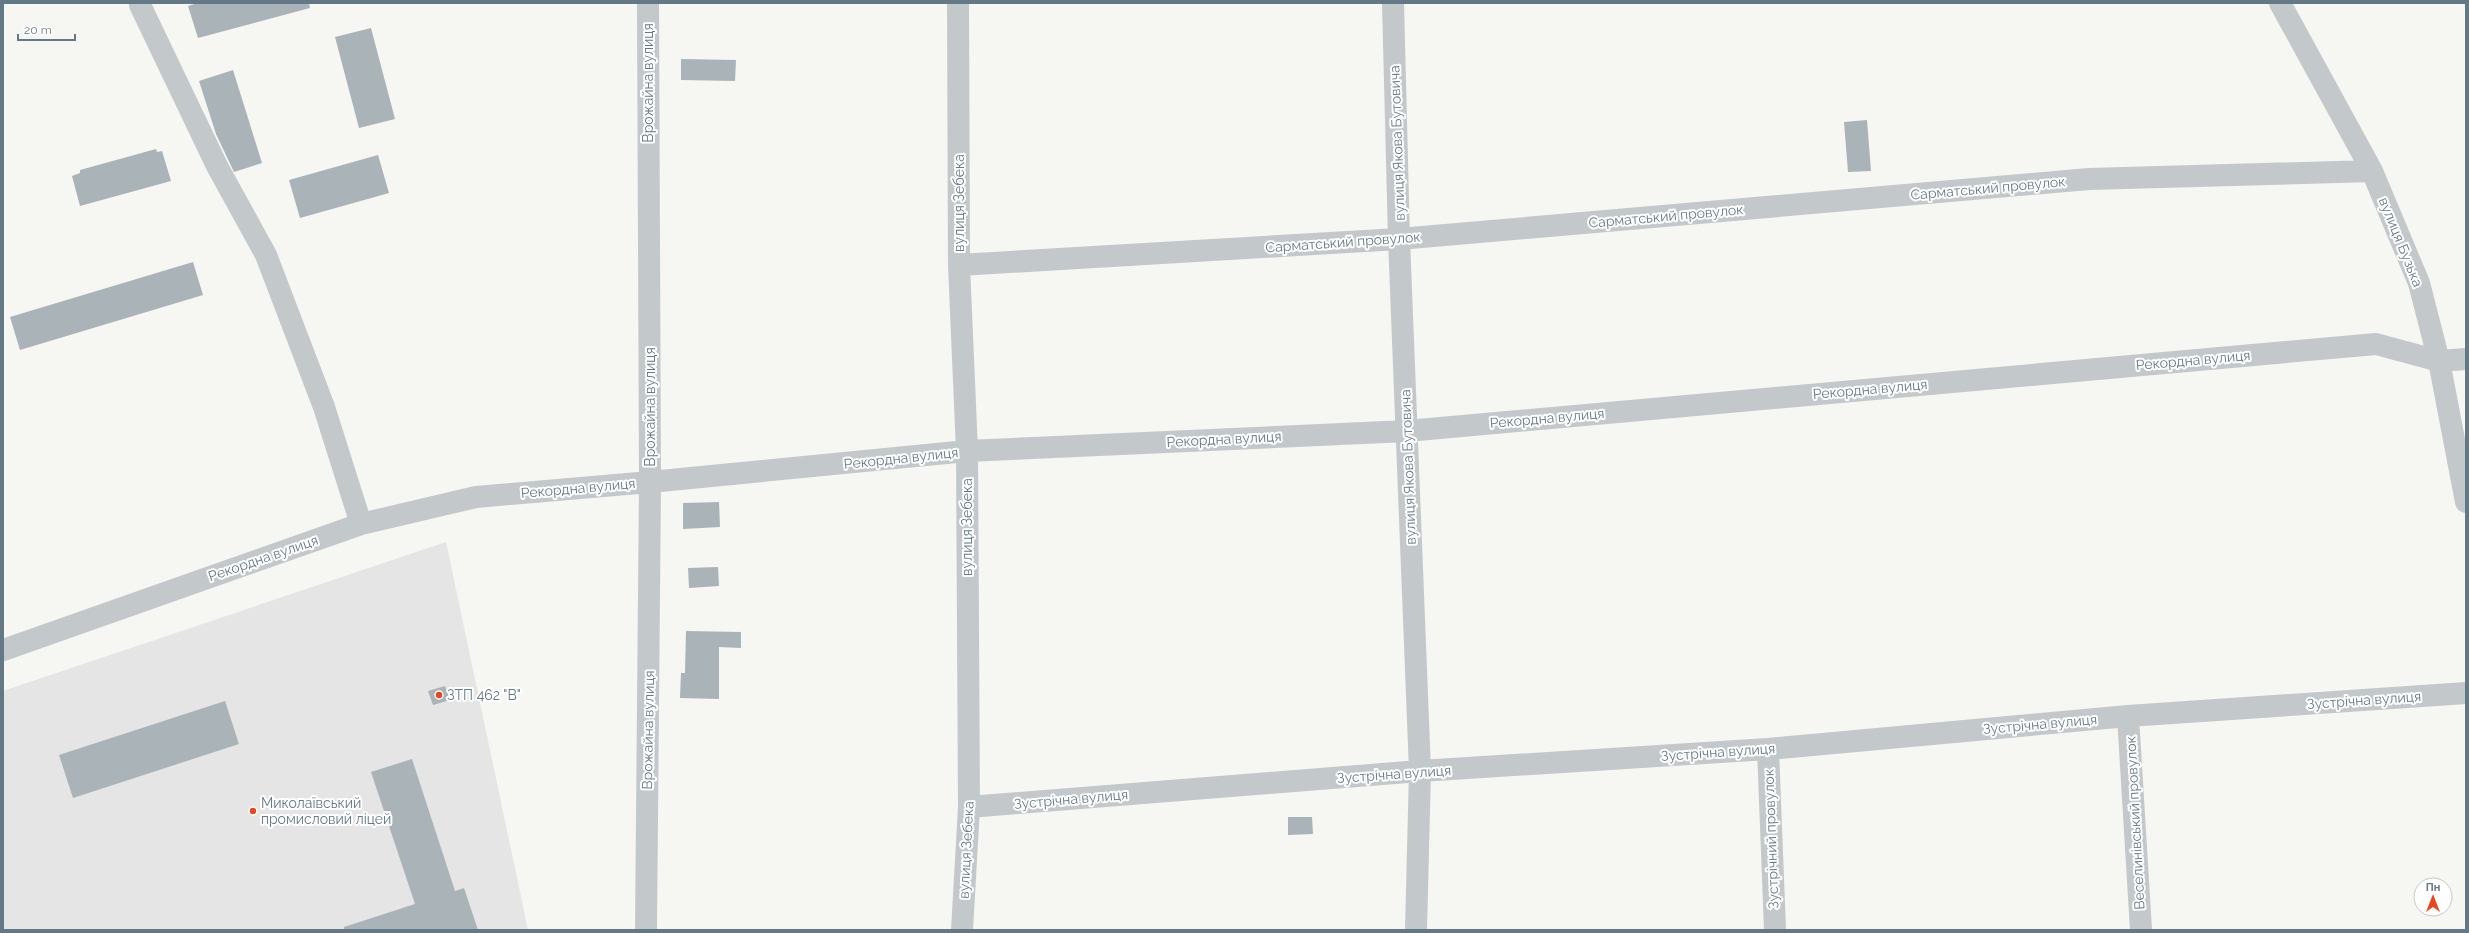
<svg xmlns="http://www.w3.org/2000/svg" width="2469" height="933" viewBox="0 0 2469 933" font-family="Raleway,sans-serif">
  <rect width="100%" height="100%" fill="#f6f6f3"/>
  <!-- built -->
  <path fill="#e4e5e4" d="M 446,542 L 528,930 L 3,930 L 3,691 Z"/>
  <!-- building -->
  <path fill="#aab3b8" d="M 198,3 L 309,3 L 310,8 L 198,38 L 188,6 Z
    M 371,28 L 395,119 L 359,128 L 335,37 Z
    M 681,59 L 736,60 L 735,81 L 681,80 Z
    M 233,70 L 262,163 L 234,172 L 216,134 L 199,81 Z
    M 1867,120 L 1871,171 L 1848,172 L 1844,122 Z
    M 156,149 L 157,152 L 162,151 L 171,181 L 80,206 L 72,176 L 80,173 L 80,170 Z
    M 378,155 L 389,193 L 300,218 L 289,180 Z
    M 193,262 L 203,295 L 20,350 L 10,317 Z
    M 719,502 L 720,527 L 683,529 L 683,503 Z
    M 718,567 L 719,586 L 689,588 L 688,568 Z
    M 686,631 L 741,632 L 741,648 L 719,647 L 719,699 L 680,698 L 681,673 L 685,673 Z
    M 445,686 L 450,700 L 433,705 L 428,691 Z
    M 225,701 L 239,744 L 73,798 L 59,755 Z
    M 412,759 L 455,891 L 464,888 L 478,930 L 344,930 L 344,927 L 415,904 L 371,772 Z
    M 1288,817 L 1312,817 L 1313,834 L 1288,835 Z"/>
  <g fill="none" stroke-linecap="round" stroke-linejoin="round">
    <!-- minor -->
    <path stroke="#c3c8ca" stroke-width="22" d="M 958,3 L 959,265 L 967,451 L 969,807 L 962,930
      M 1393,3 L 1399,239 L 1420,771 L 1416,930
      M 2280,3 L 2372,171 L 2419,283 L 2439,361 L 2466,502
      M 140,5 L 217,166 L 266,255 L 324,407 L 361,524
      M 959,265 L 1399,239 L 2089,179 L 2372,171
      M 3,650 L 361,524 L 476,497 L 650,482 L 967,451 L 1407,431 L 2376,344 L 2439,361 L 2466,359
      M 2128,716 L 2141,930
      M 1768,749 L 1775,930
      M 969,807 L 1420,771 L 1768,749 L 2128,716 L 2466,693
      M 646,930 L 650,482 L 648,3"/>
  </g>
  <!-- markers -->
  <g fill="#e9461f" stroke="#fff" stroke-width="1.5">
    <circle cx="439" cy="695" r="4"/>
    <circle cx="253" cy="811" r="4"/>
  </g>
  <g text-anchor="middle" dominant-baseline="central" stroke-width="4" stroke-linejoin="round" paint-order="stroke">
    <!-- street labels -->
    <g font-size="14" fill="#647885" stroke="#fff">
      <text transform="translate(648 83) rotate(-90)">Врожайна вулиця</text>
      <text transform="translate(1397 143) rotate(-92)">вулиця Якова Бутовича</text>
      <text transform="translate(1988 188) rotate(-5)">Сарматський провулок</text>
      <text transform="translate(959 203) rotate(-90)">вулиця Зебека</text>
      <text transform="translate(1666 216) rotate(-5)">Сарматський провулок</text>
      <text transform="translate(1343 242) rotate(-4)">Сарматський провулок</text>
      <text transform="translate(2401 242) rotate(68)">вулиця Бузька</text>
      <text transform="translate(2193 360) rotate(-5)">Рекордна вулиця</text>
      <text transform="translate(1870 389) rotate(-5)">Рекордна вулиця</text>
      <text transform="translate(650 407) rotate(-90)">Врожайна вулиця</text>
      <text transform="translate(1547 418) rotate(-5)">Рекордна вулиця</text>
      <text transform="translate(1224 439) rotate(-3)">Рекордна вулиця</text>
      <text transform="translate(901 458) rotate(-6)">Рекордна вулиця</text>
      <text transform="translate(1408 467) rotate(-92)">вулиця Якова Бутовича</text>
      <text transform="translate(578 488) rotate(-5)">Рекордна вулиця</text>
      <text transform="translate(967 527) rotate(-90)">вулиця Зебека</text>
      <text transform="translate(263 558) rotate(-19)">Рекордна вулиця</text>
      <text transform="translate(2364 700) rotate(-4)">Зустрічна вулиця</text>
      <text transform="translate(2040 724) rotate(-5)">Зустрічна вулиця</text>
      <text transform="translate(648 730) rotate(-89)">Врожайна вулиця</text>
      <text transform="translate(1718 752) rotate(-4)">Зустрічна вулиця</text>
      <text transform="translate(1394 774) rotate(-4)">Зустрічна вулиця</text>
      <text transform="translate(1071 799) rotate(-5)">Зустрічна вулиця</text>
      <text transform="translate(2135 823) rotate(-93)">Веселинівський провулок</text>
      <text transform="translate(1771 839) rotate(-92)">Зустрічний провулок</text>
      <text transform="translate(966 850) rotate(-87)">вулиця Зебека</text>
    </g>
    <!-- poi labels -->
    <g font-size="14" fill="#647885" stroke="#fff" text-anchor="start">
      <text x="447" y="695">ЗТП 462 "В"</text>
      <text x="261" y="803">Миколаївський<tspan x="261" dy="16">промисловий ліцей</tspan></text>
    </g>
  </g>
  <!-- border -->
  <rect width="2469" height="933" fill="none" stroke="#647885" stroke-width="8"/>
  <!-- north arrow -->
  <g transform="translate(2433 897)"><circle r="19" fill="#ffffff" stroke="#c1c9ce"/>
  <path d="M0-3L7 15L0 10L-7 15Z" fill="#e9461f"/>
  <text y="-6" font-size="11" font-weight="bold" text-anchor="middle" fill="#647885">Пн</text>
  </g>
  <!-- scale -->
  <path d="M18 34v6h57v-6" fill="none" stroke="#647885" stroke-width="2"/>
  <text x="24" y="34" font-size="12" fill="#647885" stroke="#ffffff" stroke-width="3" paint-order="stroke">20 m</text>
</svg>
